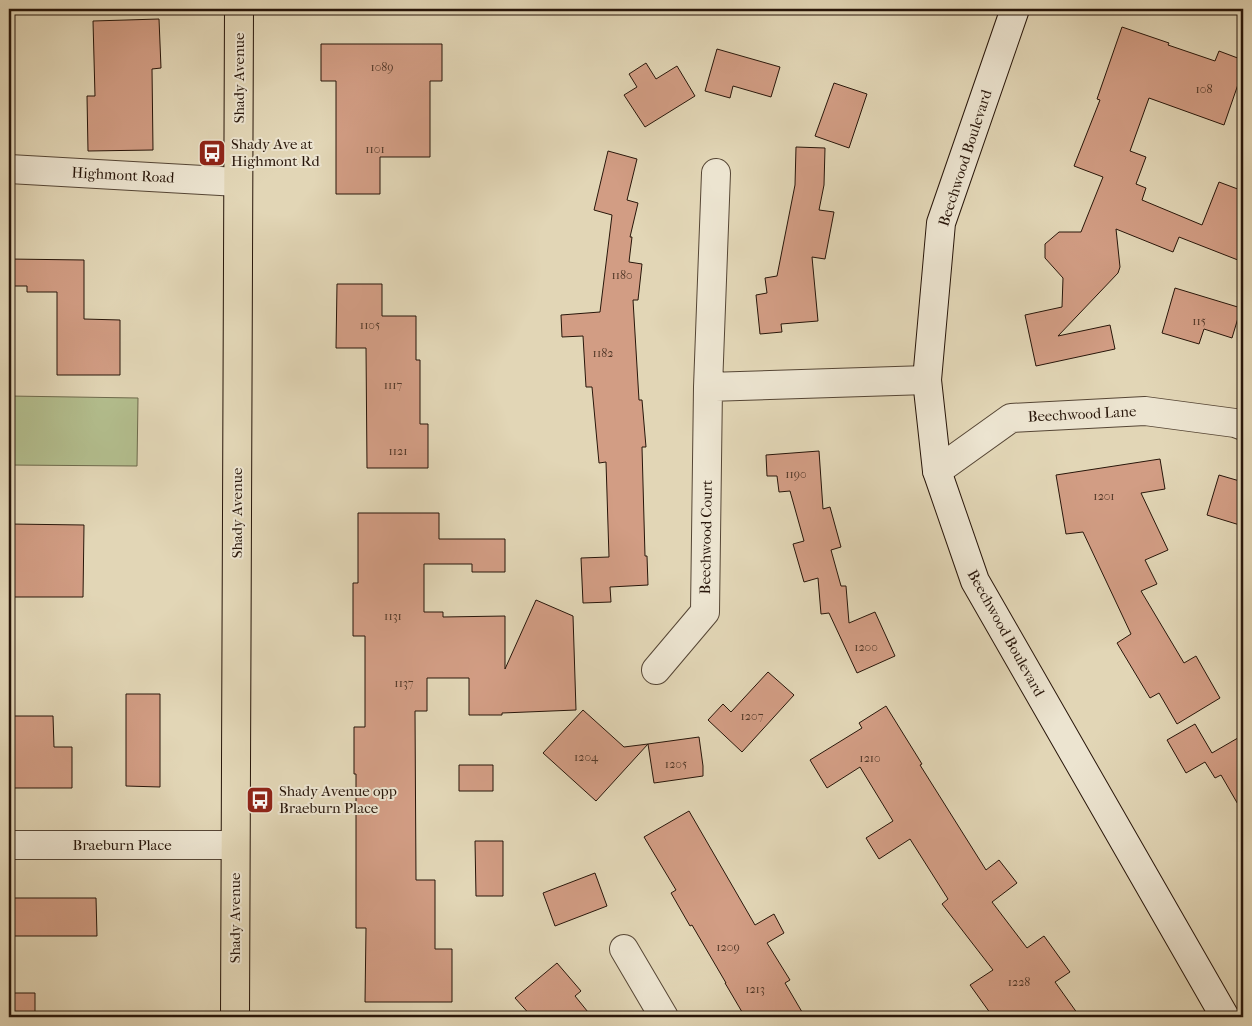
<svg xmlns="http://www.w3.org/2000/svg" width="1252" height="1026" viewBox="0 0 1252 1026" font-family="'IM FELL French Canon',serif">
  <rect width="100%" height="100%" fill="#e2d6b6"/>
  <filter id="stains"><feTurbulence type="fractalNoise" baseFrequency=".004" numOctaves="4"/><feColorMatrix values="0 0 0 0 .2 0 0 0 0 .09 0 0 0 0 .02 0 0 0 .5 -.17"/></filter>
  <radialGradient id="worn" r=".72"><stop offset=".6" stop-color="#630" stop-opacity="0"/><stop offset="1" stop-color="#630" stop-opacity=".3"/></radialGradient>
  <!-- green -->
  <path fill="#b3be8e" stroke="#6e6a4c" d="M 9,396 L 138,398 L 137,466 L 9,465 Z"/>
  <!-- building -->
  <path fill="#d29d84" stroke="#28160a" d="M 159,19 L 161,68 L 152,69 L 153,150 L 88,151 L 87,96 L 95,96 L 93,21 Z
    M 1122,27 L 1169,43 L 1168,45 L 1215,61 L 1219,51 L 1243,60 L 1243,70 L 1224,125 L 1149,98 L 1130,151 L 1146,157 L 1136,184 L 1146,188 L 1142,200 L 1202,225 L 1219,182 L 1243,191 L 1243,262 L 1179,237 L 1173,252 L 1116,229 L 1120,267 L 1118,273 L 1058,336 L 1110,325 L 1115,349 L 1036,366 L 1025,315 L 1062,307 L 1063,278 L 1045,258 L 1045,244 L 1059,232 L 1081,232 L 1103,177 L 1074,166 L 1100,100 L 1097,99 Z
    M 321,44 L 442,44 L 442,81 L 430,81 L 430,157 L 380,157 L 380,194 L 336,194 L 336,81 L 321,81 Z
    M 717,49 L 780,67 L 771,97 L 733,86 L 730,98 L 705,91 Z
    M 646,63 L 656,79 L 677,66 L 695,96 L 645,127 L 624,95 L 637,87 L 629,74 Z
    M 834,83 L 867,94 L 849,148 L 815,136 Z
    M 796,147 L 825,148 L 824,185 L 819,210 L 834,212 L 825,259 L 812,257 L 818,321 L 781,324 L 782,332 L 760,334 L 756,295 L 767,293 L 765,278 L 777,276 L 795,185 Z
    M 608,151 L 637,159 L 627,200 L 638,203 L 630,237 L 632,237 L 629,262 L 642,264 L 638,300 L 633,300 L 639,400 L 642,400 L 646,447 L 642,447 L 645,556 L 647,556 L 648,585 L 610,587 L 611,602 L 583,603 L 581,558 L 609,557 L 606,462 L 599,463 L 592,387 L 586,387 L 583,336 L 562,337 L 561,315 L 600,312 L 612,215 L 594,210 Z
    M 9,259 L 84,260 L 84,319 L 120,320 L 120,375 L 57,375 L 57,292 L 27,292 L 27,286 L 9,286 Z
    M 337,284 L 382,284 L 382,316 L 416,316 L 416,360 L 420,360 L 420,424 L 428,424 L 428,468 L 367,468 L 366,348 L 336,348 Z
    M 1175,288 L 1241,308 L 1232,338 L 1204,329 L 1199,344 L 1162,333 Z
    M 819,451 L 823,509 L 830,507 L 841,547 L 831,550 L 841,586 L 846,586 L 849,623 L 875,612 L 895,656 L 857,673 L 829,613 L 821,614 L 818,578 L 804,582 L 793,544 L 804,541 L 790,491 L 779,492 L 777,476 L 767,476 L 766,455 Z
    M 1160,459 L 1165,489 L 1141,493 L 1168,550 L 1145,560 L 1157,584 L 1141,591 L 1184,663 L 1196,656 L 1220,698 L 1177,724 L 1159,693 L 1150,698 L 1117,643 L 1131,634 L 1083,532 L 1066,534 L 1056,475 Z
    M 1219,475 L 1243,482 L 1243,526 L 1207,515 Z
    M 358,513 L 439,513 L 439,539 L 505,539 L 505,572 L 472,572 L 472,564 L 424,564 L 424,612 L 443,612 L 443,617 L 505,616 L 505,669 L 536,600 L 573,616 L 576,710 L 502,713 L 502,715 L 469,715 L 469,678 L 427,678 L 427,711 L 415,711 L 416,880 L 435,880 L 435,949 L 452,949 L 452,1002 L 365,1002 L 366,928 L 356,928 L 356,774 L 354,774 L 354,727 L 365,727 L 365,636 L 353,636 L 353,583 L 358,583 Z
    M 9,524 L 84,525 L 83,597 L 11,597 L 12,559 L 9,559 Z
    M 768,672 L 794,695 L 742,752 L 708,720 L 723,704 L 731,712 Z
    M 126,694 L 160,694 L 160,787 L 126,786 Z
    M 886,706 L 922,764 L 920,765 L 986,870 L 999,860 L 1017,883 L 992,902 L 1027,948 L 1044,936 L 1070,972 L 1055,982 L 1080,1017 L 993,1017 L 970,985 L 993,970 L 942,904 L 948,899 L 910,839 L 879,859 L 866,838 L 893,821 L 860,767 L 827,788 L 810,760 L 862,728 L 859,723 Z
    M 583,710 L 624,747 L 648,744 L 596,801 L 543,753 Z
    M 9,716 L 53,716 L 54,747 L 72,747 L 72,788 L 9,788 Z
    M 1195,724 L 1212,753 L 1243,735 L 1243,813 L 1221,775 L 1215,778 L 1205,762 L 1186,773 L 1167,740 Z
    M 699,737 L 703,766 L 703,776 L 654,783 L 648,744 Z
    M 459,765 L 493,765 L 493,791 L 459,791 Z
    M 689,811 L 755,925 L 774,914 L 784,933 L 767,943 L 790,980 L 785,983 L 805,1017 L 745,1017 L 725,983 L 726,983 L 692,925 L 690,926 L 671,893 L 676,890 L 644,837 Z
    M 475,841 L 503,841 L 503,896 L 476,896 Z
    M 595,873 L 607,906 L 555,926 L 543,893 Z
    M 9,898 L 96,898 L 97,936 L 10,936 Z
    M 557,963 L 581,991 L 575,996 L 592,1017 L 532,1017 L 515,998 Z
    M 9,993 L 35,993 L 35,1017 L 9,1017 Z"/>
  <g fill="none" stroke-linecap="round" stroke-linejoin="round">
    <!-- minor casing -->
    <g stroke="#564635" stroke-width="30">
      <path id="minor" d="M 9,169 L 238,182
        M 708,387 L 927,380
        M 937,471 L 1011,418 L 1145,411 L 1235,423 L 1243,426
        M 656,670 L 705,612 L 708,387 L 716,173
        M 9,845 L 235,845
        M 624,949 L 664,1017"/>
    </g>
    <!-- secondary casing -->
    <g stroke="#28160a" stroke-width="30">
      <path id="secondary" d="M 1015,9 L 941,223 L 927,380 L 937,471 L 975,581 L 1225,1017"/>
    </g>
    <!-- primary casing -->
    <g stroke="#28160a" stroke-width="30">
      <path id="primary" d="M 235,1017 L 239,9"/>
    </g>
    <!-- minor -->
    <use href="#minor" stroke="#ece4d0" stroke-width="28"/>
    <!-- secondary -->
    <use href="#secondary" stroke="#ece4d0" stroke-width="28"/>
    <!-- primary -->
    <use href="#primary" stroke="#e2d6b6" stroke-width="28"/>
  </g>
  <!-- icons -->
  <defs>
    <g id="bus-square" transform="scale(1.4375)"><rect x="-9" y="-9" width="18" height="18" rx="4" fill="#8f2418" stroke="#ece4d0"/><path d="M-5-6H5V4H4V6H2V4H-2V6H-4V4H-5ZM-3.5-4V0h7V-4ZM-3.5 1.2v1.5H-2V1.2ZM2 1.2v1.5H3.5V1.2Z" fill="#fff"/></g>
  </defs>
  <g fill-rule="evenodd">
    <use href="#bus-square" x="212" y="153"/>
    <use href="#bus-square" x="260" y="800"/>
  </g>
  <g text-anchor="middle" dominant-baseline="central" stroke-width="4" stroke-linejoin="round" paint-order="stroke">
    <!-- number labels -->
    <g font-size="12" fill="#523828">
      <text x="382" y="67">1089</text>
      <text x="1204" y="89">108</text>
      <text x="375" y="149">1101</text>
      <text x="622" y="275">1180</text>
      <text x="1199" y="321">115</text>
      <text x="370" y="325">1105</text>
      <text x="603" y="353">1182</text>
      <text x="393" y="385">1117</text>
      <text x="398" y="451">1121</text>
      <text x="796" y="474">1190</text>
      <text x="1104" y="496">1201</text>
      <text x="393" y="616">1131</text>
      <text x="866" y="647">1200</text>
      <text x="404" y="683">1137</text>
      <text x="752" y="716">1207</text>
      <text x="586" y="757">1204</text>
      <text x="870" y="758">1210</text>
      <text x="676" y="764">1205</text>
      <text x="728" y="947">1209</text>
      <text x="1019" y="982">1228</text>
      <text x="755" y="989">1213</text>
    </g>
    <!-- street labels -->
    <g font-size="15" fill="#28160a" stroke="#ece4d0">
      <text transform="translate(239 78) rotate(-90)">Shady Avenue</text>
      <text transform="translate(965 158) rotate(-72)">Beechwood Boulevard</text>
      <text transform="translate(123 175) rotate(3)">Highmont Road</text>
      <text transform="translate(1082 414) rotate(-3)">Beechwood Lane</text>
      <text transform="translate(237 513) rotate(-90)">Shady Avenue</text>
      <text transform="translate(706 537) rotate(-89)">Beechwood Court</text>
      <text transform="translate(1006 633) rotate(61)">Beechwood Boulevard</text>
      <text x="122" y="845">Braeburn Place</text>
      <text transform="translate(235 918) rotate(-90)">Shady Avenue</text>
    </g>
    <!-- poi labels -->
    <g font-size="15" fill="#28160a" stroke="#ece4d0" text-anchor="start">
      <text x="231" y="144">Shady Ave at<tspan x="231" dy="17">Highmont Rd</tspan></text>
      <text x="279" y="791">Shady Avenue opp<tspan x="279" dy="17">Braeburn Place</tspan></text>
    </g>
  </g>
  <!-- margin -->
  <rect width="1252" height="1026" fill="none" stroke="#e2d6b6" stroke-width="30"/>
  <rect x="10" y="10" width="1232" height="1006" fill="none" stroke="#28160a" stroke-width="2.5"/>
  <rect x="15" y="15" width="1222" height="996" fill="none" stroke="#28160a"/>
  <rect width="100%" height="100%" filter="url(#stains)"/>
  <rect width="100%" height="100%" fill="url(#worn)"/>
</svg>
